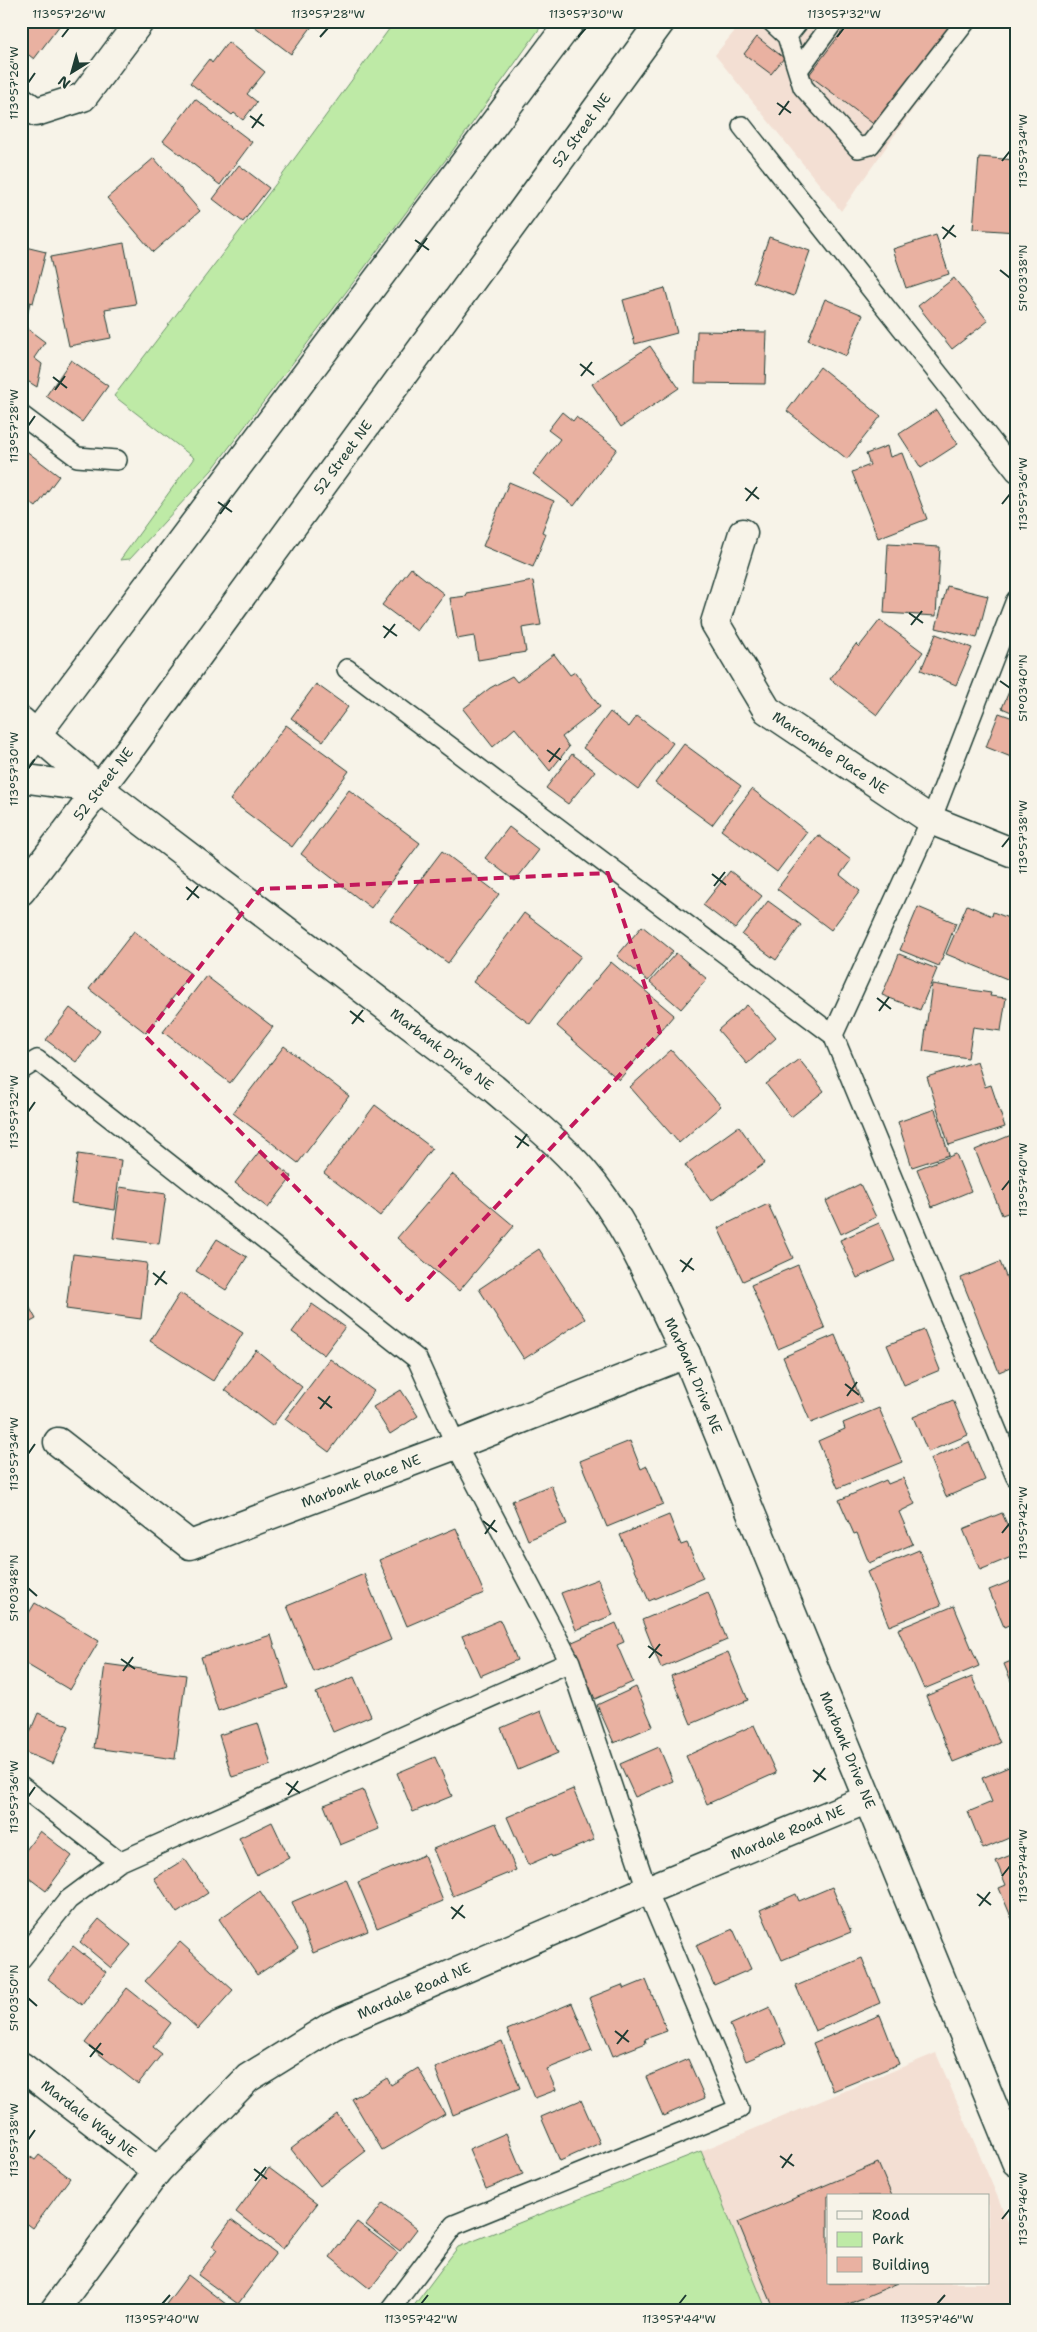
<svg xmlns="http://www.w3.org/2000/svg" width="1037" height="2332" viewBox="0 0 1037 2332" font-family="'Shantell Sans',sans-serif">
  <rect width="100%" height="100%" fill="#f7f3e8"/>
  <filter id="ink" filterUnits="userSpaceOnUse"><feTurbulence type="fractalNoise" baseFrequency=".02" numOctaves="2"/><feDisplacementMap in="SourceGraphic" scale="10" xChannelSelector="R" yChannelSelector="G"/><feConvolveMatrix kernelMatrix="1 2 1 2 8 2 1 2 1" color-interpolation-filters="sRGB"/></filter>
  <g filter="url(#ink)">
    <!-- built -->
    <path fill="#f3dfd3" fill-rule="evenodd" d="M 743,21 L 975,21 L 841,211 L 715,55 Z
      M 936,2053 L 1016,2240 L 1016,2311 L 767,2311 L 701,2151 ZM 828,2196 L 988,2196 L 988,2283 L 828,2283 Z"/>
    <!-- green -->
    <path fill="#beeaa6" stroke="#6e946d" d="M 395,21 L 545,21 L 456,146 L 212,470 L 130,559 L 120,560 L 194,458 L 114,396 L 278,181 Z
      M 701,2151 L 767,2311 L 410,2311 L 458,2247 Z"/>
    <!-- building -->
    <path fill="#e9b1a1" stroke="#1f3d34" d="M 21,21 L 63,21 L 34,59 L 21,49 Z
      M 251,21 L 316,21 L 291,54 L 250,23 Z
      M 850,21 L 955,21 L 876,126 L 809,75 Z
      M 757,37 L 784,58 L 771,74 L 744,54 Z
      M 228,42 L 265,72 L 247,94 L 257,102 L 243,120 L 234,113 L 232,115 L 190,83 L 209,59 L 212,63 Z
      M 195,99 L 252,142 L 220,185 L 163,141 Z
      M 979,157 L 1016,160 L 1016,232 L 973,229 Z
      M 154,158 L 200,211 L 153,252 L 107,198 Z
      M 239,165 L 269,188 L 243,222 L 213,199 Z
      M 936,235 L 949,274 L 906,288 L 893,249 Z
      M 769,237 L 810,251 L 794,296 L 753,282 Z
      M 124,243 L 136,304 L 105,309 L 111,338 L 69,346 L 50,257 Z
      M 21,246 L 46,252 L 33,303 L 30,302 L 27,316 L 21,314 Z
      M 954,278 L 988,321 L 952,349 L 918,306 Z
      M 665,288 L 677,333 L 635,344 L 623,300 Z
      M 825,299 L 863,315 L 846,356 L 808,340 Z
      M 21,324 L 45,342 L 34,358 L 42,364 L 37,387 L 21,377 Z
      M 697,331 L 767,332 L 765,384 L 695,383 Z
      M 650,346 L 679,388 L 621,427 L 592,384 Z
      M 71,360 L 108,386 L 82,422 L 46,396 Z
      M 820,367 L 881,416 L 847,459 L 787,411 Z
      M 936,410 L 958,444 L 921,468 L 899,434 Z
      M 562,412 L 573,421 L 576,417 L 617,449 L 574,506 L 533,474 L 560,439 L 548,430 Z
      M 887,446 L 890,457 L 902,453 L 927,519 L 878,538 L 852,472 L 870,465 L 866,454 Z
      M 21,447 L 59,476 L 36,507 L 21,496 Z
      M 509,482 L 554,501 L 542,532 L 546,534 L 533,567 L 483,546 Z
      M 888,544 L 940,547 L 936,616 L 884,613 Z
      M 411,568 L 444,594 L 417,631 L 382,605 Z
      M 533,581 L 541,625 L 522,628 L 526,652 L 478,660 L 474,636 L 457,639 L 450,598 L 467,596 L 466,593 Z
      M 947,586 L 988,596 L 977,638 L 936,628 Z
      M 880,620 L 923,652 L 877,715 L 830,679 L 856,644 L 859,647 Z
      M 936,634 L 972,648 L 956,685 L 921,670 Z
      M 554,654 L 570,675 L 575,672 L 600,707 L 562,737 L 569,747 L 550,771 L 515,728 L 493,747 L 463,709 L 490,688 L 512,676 L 517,682 Z
      M 1016,675 L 1016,714 L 1002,708 Z
      M 316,684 L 348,707 L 323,741 L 291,718 Z
      M 610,712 L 629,727 L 637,716 L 673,743 L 638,789 L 583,748 Z
      M 999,713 L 1016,719 L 1016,759 L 986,747 Z
      M 286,725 L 349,771 L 292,847 L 230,800 Z
      M 684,744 L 741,786 L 712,825 L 655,783 Z
      M 572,754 L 595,771 L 568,804 L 546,788 Z
      M 752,789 L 807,832 L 777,872 L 721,830 Z
      M 349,790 L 420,843 L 371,908 L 301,854 Z
      M 509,827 L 539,850 L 515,881 L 485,858 Z
      M 818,835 L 851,860 L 840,875 L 860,891 L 831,930 L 777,889 Z
      M 442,851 L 499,894 L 448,963 L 390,920 Z
      M 730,871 L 762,896 L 735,929 L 703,905 Z
      M 768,901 L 801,925 L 776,960 L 742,935 Z
      M 967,905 L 992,916 L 993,912 L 1016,921 L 1016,972 L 1012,981 L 946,954 Z
      M 918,907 L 956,923 L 939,966 L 900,950 Z
      M 524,913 L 581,956 L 530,1024 L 473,982 Z
      M 642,926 L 673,951 L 648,981 L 617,956 Z
      M 134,931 L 191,974 L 146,1033 L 89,989 Z
      M 676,953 L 707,979 L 681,1009 L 650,982 Z
      M 899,954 L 937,969 L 920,1010 L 882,995 Z
      M 611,962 L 674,1015 L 619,1080 L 557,1026 Z
      M 206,976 L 273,1027 L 230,1083 L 163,1032 Z
      M 932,984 L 991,993 L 990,996 L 1006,998 L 1001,1031 L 973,1027 L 968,1058 L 923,1051 Z
      M 747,1005 L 776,1038 L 747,1064 L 718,1030 Z
      M 70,1008 L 100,1031 L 76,1062 L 46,1040 Z
      M 284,1046 L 349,1096 L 298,1163 L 233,1113 Z
      M 671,1050 L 721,1106 L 679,1143 L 630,1087 Z
      M 799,1059 L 824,1091 L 791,1117 L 766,1084 Z
      M 977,1061 L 985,1087 L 991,1085 L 1005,1127 L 949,1145 L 927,1077 Z
      M 375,1105 L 432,1148 L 380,1216 L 324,1173 Z
      M 935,1109 L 949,1155 L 912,1167 L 898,1122 Z
      M 739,1126 L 765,1163 L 711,1201 L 685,1165 Z
      M 1016,1133 L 1016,1210 L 1002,1215 L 975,1150 Z
      M 259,1152 L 292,1177 L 268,1208 L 235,1183 Z
      M 78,1154 L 121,1160 L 115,1210 L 71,1203 Z
      M 956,1154 L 971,1191 L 932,1207 L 917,1169 Z
      M 452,1174 L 514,1226 L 459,1291 L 397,1238 Z
      M 860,1184 L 876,1217 L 841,1234 L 826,1201 Z
      M 120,1187 L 166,1194 L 159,1244 L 113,1238 Z
      M 768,1204 L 793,1258 L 743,1281 L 718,1228 Z
      M 879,1223 L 895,1261 L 857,1278 L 840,1240 Z
      M 217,1239 L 247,1257 L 226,1290 L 196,1271 Z
      M 539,1249 L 585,1319 L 524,1359 L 479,1289 Z
      M 73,1254 L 147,1263 L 141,1319 L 66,1309 Z
      M 1000,1262 L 1016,1300 L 1016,1365 L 999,1372 L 961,1278 Z
      M 798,1265 L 825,1329 L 778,1349 L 751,1285 Z
      M 21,1292 L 36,1319 L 21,1327 Z
      M 180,1293 L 243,1333 L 213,1381 L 150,1341 Z
      M 312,1304 L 345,1327 L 324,1355 L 292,1332 Z
      M 924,1330 L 940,1370 L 904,1385 L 887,1345 Z
      M 835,1335 L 862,1402 L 811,1423 L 783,1357 Z
      M 256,1350 L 302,1387 L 272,1426 L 225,1390 Z
      M 330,1359 L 374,1391 L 329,1452 L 285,1419 Z
      M 401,1390 L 418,1416 L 390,1434 L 373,1407 Z
      M 953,1400 L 968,1435 L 928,1452 L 913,1417 Z
      M 879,1408 L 902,1462 L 838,1488 L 818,1441 L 845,1429 L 843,1423 Z
      M 630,1441 L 641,1469 L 647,1466 L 663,1504 L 607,1527 L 580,1461 Z
      M 969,1442 L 985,1480 L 946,1497 L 930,1459 Z
      M 903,1478 L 915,1504 L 899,1512 L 913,1544 L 869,1563 L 857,1533 L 854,1534 L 839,1500 L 886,1480 L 888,1484 Z
      M 551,1485 L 567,1524 L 528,1540 L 512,1501 Z
      M 1002,1513 L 1016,1544 L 1016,1555 L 980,1570 L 963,1529 Z
      M 669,1515 L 681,1545 L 687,1543 L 703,1578 L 649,1601 L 620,1535 Z
      M 456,1528 L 484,1593 L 407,1626 L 379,1560 Z
      M 919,1550 L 941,1605 L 889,1626 L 867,1572 Z
      M 364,1574 L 391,1640 L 314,1672 L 287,1606 Z
      M 598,1579 L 613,1615 L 576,1630 L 561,1593 Z
      M 1016,1579 L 1016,1622 L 1004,1627 L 989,1590 Z
      M 708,1592 L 727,1640 L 661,1668 L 642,1620 Z
      M 35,1603 L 99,1641 L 70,1690 L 21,1661 L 21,1626 Z
      M 954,1606 L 979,1666 L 924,1689 L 898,1629 Z
      M 500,1620 L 517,1660 L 480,1676 L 462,1636 Z
      M 616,1623 L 624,1642 L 617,1645 L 633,1682 L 595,1699 L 570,1643 Z
      M 271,1635 L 288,1688 L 218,1711 L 201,1657 Z
      M 728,1652 L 748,1700 L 691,1724 L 671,1676 Z
      M 1016,1659 L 1016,1693 L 1004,1664 Z
      M 105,1664 L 186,1675 L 175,1759 L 94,1748 Z
      M 354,1677 L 371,1716 L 333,1732 L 316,1693 Z
      M 972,1677 L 1000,1743 L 953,1762 L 926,1696 Z
      M 636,1687 L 653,1726 L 614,1743 L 597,1705 Z
      M 541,1711 L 558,1753 L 518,1770 L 501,1728 Z
      M 38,1713 L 69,1726 L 53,1764 L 22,1751 Z
      M 258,1723 L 271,1765 L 232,1777 L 219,1735 Z
      M 754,1725 L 776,1773 L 707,1804 L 686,1756 Z
      M 659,1747 L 673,1781 L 635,1797 L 620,1764 Z
      M 435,1757 L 452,1796 L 413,1812 L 397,1773 Z
      M 1016,1764 L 1016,1835 L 983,1849 L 968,1812 L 992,1802 L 982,1778 Z
      M 573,1789 L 594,1840 L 552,1857 L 551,1855 L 528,1865 L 507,1817 Z
      M 363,1790 L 379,1829 L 340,1845 L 324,1805 Z
      M 272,1822 L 289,1858 L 256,1875 L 239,1838 Z
      M 496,1823 L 516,1870 L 453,1896 L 433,1849 Z
      M 40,1831 L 72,1856 L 46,1891 L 21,1872 L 21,1857 Z
      M 1016,1853 L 1016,1918 L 1012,1919 L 999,1888 L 1006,1885 L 996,1861 Z
      M 424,1855 L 443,1901 L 377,1928 L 358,1882 Z
      M 185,1859 L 208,1893 L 177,1913 L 154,1878 Z
      M 346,1879 L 368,1931 L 313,1953 L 292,1902 Z
      M 832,1887 L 851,1932 L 782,1960 L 760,1910 L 796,1894 L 799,1901 Z
      M 260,1891 L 298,1948 L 257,1975 L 219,1919 Z
      M 99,1919 L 131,1945 L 111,1968 L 80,1942 Z
      M 733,1929 L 751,1969 L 714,1985 L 696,1945 Z
      M 180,1942 L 233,1990 L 198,2029 L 145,1981 Z
      M 73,1946 L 106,1972 L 82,2005 L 48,1979 Z
      M 862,1958 L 880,2003 L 815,2031 L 796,1986 Z
      M 646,1980 L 667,2031 L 645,2039 L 646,2043 L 613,2056 L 589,1998 L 622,1985 L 624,1989 Z
      M 127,1988 L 171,2023 L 153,2047 L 162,2054 L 138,2084 L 85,2043 Z
      M 572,2003 L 592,2051 L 547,2069 L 556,2090 L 535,2098 L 507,2030 Z
      M 770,2007 L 786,2044 L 746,2061 L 730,2025 Z
      M 880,2015 L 899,2064 L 833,2091 L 813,2043 Z
      M 502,2041 L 520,2088 L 453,2115 L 435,2068 Z
      M 688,2059 L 705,2098 L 663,2116 L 646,2077 Z
      M 418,2068 L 445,2114 L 382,2150 L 352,2099 L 387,2078 L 391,2085 Z
      M 581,2100 L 600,2143 L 560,2161 L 541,2117 Z
      M 337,2114 L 366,2151 L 320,2186 L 291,2149 Z
      M 506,2133 L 523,2174 L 486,2189 L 469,2149 Z
      M 21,2150 L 35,2160 L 39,2155 L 70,2178 L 33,2228 L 21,2219 Z
      M 878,2163 L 892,2196 L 828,2196 L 828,2283 L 898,2283 L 832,2311 L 775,2311 L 738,2222 Z
      M 269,2168 L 317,2204 L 283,2249 L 236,2212 Z
      M 383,2203 L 417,2229 L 400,2251 L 366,2225 Z
      M 231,2220 L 276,2253 L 238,2304 L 198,2275 L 217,2250 L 212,2246 Z
      M 357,2222 L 398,2253 L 370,2289 L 330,2257 Z
      M 188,2275 L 235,2311 L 161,2311 Z"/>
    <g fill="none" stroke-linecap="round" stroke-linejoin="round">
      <!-- service casing -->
      <g stroke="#1f3d34" stroke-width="22">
        <path id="service" d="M 771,21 L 787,36 L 799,21
          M 787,36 L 803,87 L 858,148 L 870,145 L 966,21
          M 798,70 L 834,21
          M 742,126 L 1016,472
          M 21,415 L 77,457 L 117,460
          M 347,669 L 833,1035 L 1016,1477
          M 833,1035 L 931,820 L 1016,600
          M 21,1070 L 37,1060 L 417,1359 L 456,1445 L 570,1662 L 647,1890 L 739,2109 L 454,2225 L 389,2311
          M 21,1786 L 119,1862 L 68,1900 L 21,1959
          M 119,1862 L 570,1662"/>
      </g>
      <!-- minor casing -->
      <g stroke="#1f3d34" stroke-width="31">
        <g id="minor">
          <path d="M 21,101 L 36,112 L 83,97 L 140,21"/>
          <path id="s1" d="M 743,533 L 715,623 L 767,710 L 931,820 L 1016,854"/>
          <path id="s2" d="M 58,1442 L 190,1545 L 456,1445 L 686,1354"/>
          <path id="s3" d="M 21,2066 L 157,2171"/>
          <path id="s4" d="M 54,2311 L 157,2171 L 248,2078 L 332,2026 L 647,1890 L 868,1799"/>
        </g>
      </g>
      <!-- tertiary casing -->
      <g stroke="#1f3d34" stroke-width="31">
        <g id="tertiary">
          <path id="s5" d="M 21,721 L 100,789 L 493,1088 C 523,1114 556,1140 583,1171 C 629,1224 655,1292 686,1354 L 1016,2162"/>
          <path d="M 21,778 L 100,789"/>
        </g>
      </g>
      <!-- secondary casing -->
      <g stroke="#1f3d34" stroke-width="31">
        <g id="secondary">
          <path d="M 21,755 L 571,21"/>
          <path id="s6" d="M 21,891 L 132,746 L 661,21"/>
        </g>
      </g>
      <!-- service -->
      <use href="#service" stroke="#f7f3e8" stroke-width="19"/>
      <!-- minor -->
      <use href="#minor" stroke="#f7f3e8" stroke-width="28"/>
      <!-- tertiary -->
      <use href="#tertiary" stroke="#f7f3e8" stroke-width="28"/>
      <!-- secondary -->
      <use href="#secondary" stroke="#f7f3e8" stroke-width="28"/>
    </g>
  </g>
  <!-- marked area -->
  <path fill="none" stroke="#c2185b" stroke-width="4" stroke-dasharray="10 6" stroke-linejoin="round" d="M 608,873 L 660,1032 L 408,1300 L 145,1036 L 261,889 Z"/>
  <!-- ticks -->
  <path fill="none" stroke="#1f3d34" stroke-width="2" d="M 62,37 L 69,28M 320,37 L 328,28M 578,37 L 586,28M 837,37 L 844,28M 28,83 L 35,73M 777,103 L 791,113M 779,115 L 789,101M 250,116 L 264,126M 252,128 L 262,114M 1002,161 L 1010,151M 942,227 L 956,237M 943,239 L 954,225M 415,240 L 429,250M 417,252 L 427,238M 1000,270 L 1010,278M 580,364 L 594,375M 581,376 L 592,362M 53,377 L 67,388M 55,390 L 65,376M 28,426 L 35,416M 745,488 L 759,499M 746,501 L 757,487M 218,502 L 232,512M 1002,504 L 1010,494M 220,514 L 230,500M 909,613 L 923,623M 911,625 L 922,611M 383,626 L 397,636M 384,638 L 395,624M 1000,681 L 1010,688M 547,750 L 561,760M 549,762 L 560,748M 28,769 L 35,759M 1002,847 L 1010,837M 712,874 L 726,885M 714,886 L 725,872M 186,887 L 199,898M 187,900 L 198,886M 877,998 L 891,1009M 350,1011 L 364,1022M 879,1011 L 889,997M 352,1024 L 363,1010M 28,1112 L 35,1102M 515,1136 L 529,1146M 517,1148 L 527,1134M 1002,1190 L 1010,1180M 680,1260 L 694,1270M 682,1272 L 692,1258M 153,1273 L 167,1284M 155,1285 L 165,1271M 845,1384 L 859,1395M 847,1396 L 857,1382M 318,1397 L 332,1408M 320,1409 L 330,1396M 28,1454 L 35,1444M 483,1521 L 497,1532M 1002,1533 L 1010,1523M 485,1534 L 495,1520M 28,1588 L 37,1596M 648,1646 L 662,1656M 649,1658 L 660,1644M 121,1659 L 135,1669M 123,1671 L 133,1657M 813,1770 L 826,1780M 814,1782 L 825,1768M 286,1783 L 300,1793M 288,1795 L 298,1781M 28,1797 L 35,1787M 1002,1876 L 1010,1866M 977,1894 L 991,1905M 979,1906 L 990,1892M 451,1907 L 465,1918M 452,1919 L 463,1905M 28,1998 L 37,2006M 615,2031 L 629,2042M 617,2044 L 628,2030M 89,2045 L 103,2055M 90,2057 L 101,2043M 28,2140 L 35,2130M 780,2156 L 794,2166M 782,2168 L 792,2154M 254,2169 L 267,2179M 255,2181 L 266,2167M 1002,2219 L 1010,2209M 162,2304 L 170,2295M 421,2304 L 428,2295M 679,2304 L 686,2295M 937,2304 L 945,2295"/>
  <g text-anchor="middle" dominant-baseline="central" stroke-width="4.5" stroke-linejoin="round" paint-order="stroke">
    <!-- street labels -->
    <g font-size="14" fill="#1f3d34" stroke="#f7f3e8">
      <text stroke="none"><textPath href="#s6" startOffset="945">52 Street NE</textPath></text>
      <text stroke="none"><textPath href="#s6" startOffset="540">52 Street NE</textPath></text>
      <text stroke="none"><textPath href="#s1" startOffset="272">Marcombe Place NE</textPath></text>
      <text stroke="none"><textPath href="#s6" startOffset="135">52 Street NE</textPath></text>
      <text stroke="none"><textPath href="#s5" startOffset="534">Marbank Drive NE</textPath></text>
      <text stroke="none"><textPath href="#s5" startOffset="954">Marbank Drive NE</textPath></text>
      <text stroke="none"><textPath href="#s2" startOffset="350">Marbank Place NE</textPath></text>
      <text stroke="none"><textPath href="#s5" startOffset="1359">Marbank Drive NE</textPath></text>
      <text stroke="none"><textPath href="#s4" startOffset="898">Mardale Road NE</textPath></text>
      <text stroke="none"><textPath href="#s4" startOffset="492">Mardale Road NE</textPath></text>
      <text stroke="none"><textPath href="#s3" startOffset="86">Mardale Way NE</textPath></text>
    </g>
  </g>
  <!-- margin -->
  <rect width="1037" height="2332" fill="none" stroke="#f7f3e8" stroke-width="55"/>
  <!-- legend -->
  <rect x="827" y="2194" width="162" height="90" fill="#f7f3e8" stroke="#a1aaa0"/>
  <rect x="837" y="2211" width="25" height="8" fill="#f7f3e8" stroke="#a1aaa0"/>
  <text x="872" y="2220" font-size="15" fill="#1f3d34">Road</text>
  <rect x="837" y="2232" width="25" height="15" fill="#beeaa6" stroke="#a1aaa0"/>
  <text x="872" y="2244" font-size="15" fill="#1f3d34">Park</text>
  <rect x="837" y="2257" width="25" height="15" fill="#e9b1a1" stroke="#a1aaa0"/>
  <text x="872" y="2270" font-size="15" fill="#1f3d34">Building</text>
  <!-- north arrow -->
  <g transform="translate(72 72) rotate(217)" stroke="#f7f3e8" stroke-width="4" paint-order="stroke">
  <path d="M0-4L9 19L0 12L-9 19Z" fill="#1f3d34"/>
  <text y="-8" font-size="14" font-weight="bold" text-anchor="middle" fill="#1f3d34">N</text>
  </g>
  <rect x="28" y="28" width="982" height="2276" fill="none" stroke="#1f3d34" stroke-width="2"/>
  <g font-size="12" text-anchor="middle" fill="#1f3d34">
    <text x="69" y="18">113°57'26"W</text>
    <text x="328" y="18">113°57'28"W</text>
    <text x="586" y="18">113°57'30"W</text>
    <text x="844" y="18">113°57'32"W</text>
    <text transform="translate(14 83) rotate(-90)" y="4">113°57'26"W</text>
    <text transform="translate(1023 151) rotate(-90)" y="4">113°57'34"W</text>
    <text transform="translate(1023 278) rotate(-90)" y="4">51°03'38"N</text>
    <text transform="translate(14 426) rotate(-90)" y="4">113°57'28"W</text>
    <text transform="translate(1023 494) rotate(-90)" y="4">113°57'36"W</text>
    <text transform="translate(1023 688) rotate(-90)" y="4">51°03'40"N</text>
    <text transform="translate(14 769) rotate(-90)" y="4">113°57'30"W</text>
    <text transform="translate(1023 837) rotate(-90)" y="4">113°57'38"W</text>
    <text transform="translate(14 1112) rotate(-90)" y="4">113°57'32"W</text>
    <text transform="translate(1023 1180) rotate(-90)" y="4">113°57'40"W</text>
    <text transform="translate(14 1454) rotate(-90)" y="4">113°57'34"W</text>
    <text transform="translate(1023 1523) rotate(-90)" y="4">113°57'42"W</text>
    <text transform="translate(14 1588) rotate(-90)" y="4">51°03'48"N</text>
    <text transform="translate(14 1797) rotate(-90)" y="4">113°57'36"W</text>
    <text transform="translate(1023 1866) rotate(-90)" y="4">113°57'44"W</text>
    <text transform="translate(14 1998) rotate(-90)" y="4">51°03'50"N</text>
    <text transform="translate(14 2140) rotate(-90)" y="4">113°57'38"W</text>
    <text transform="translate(1023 2209) rotate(-90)" y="4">113°57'46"W</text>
    <text x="162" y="2323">113°57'40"W</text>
    <text x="421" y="2323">113°57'42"W</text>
    <text x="679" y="2323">113°57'44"W</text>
    <text x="937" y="2323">113°57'46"W</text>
  </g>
</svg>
